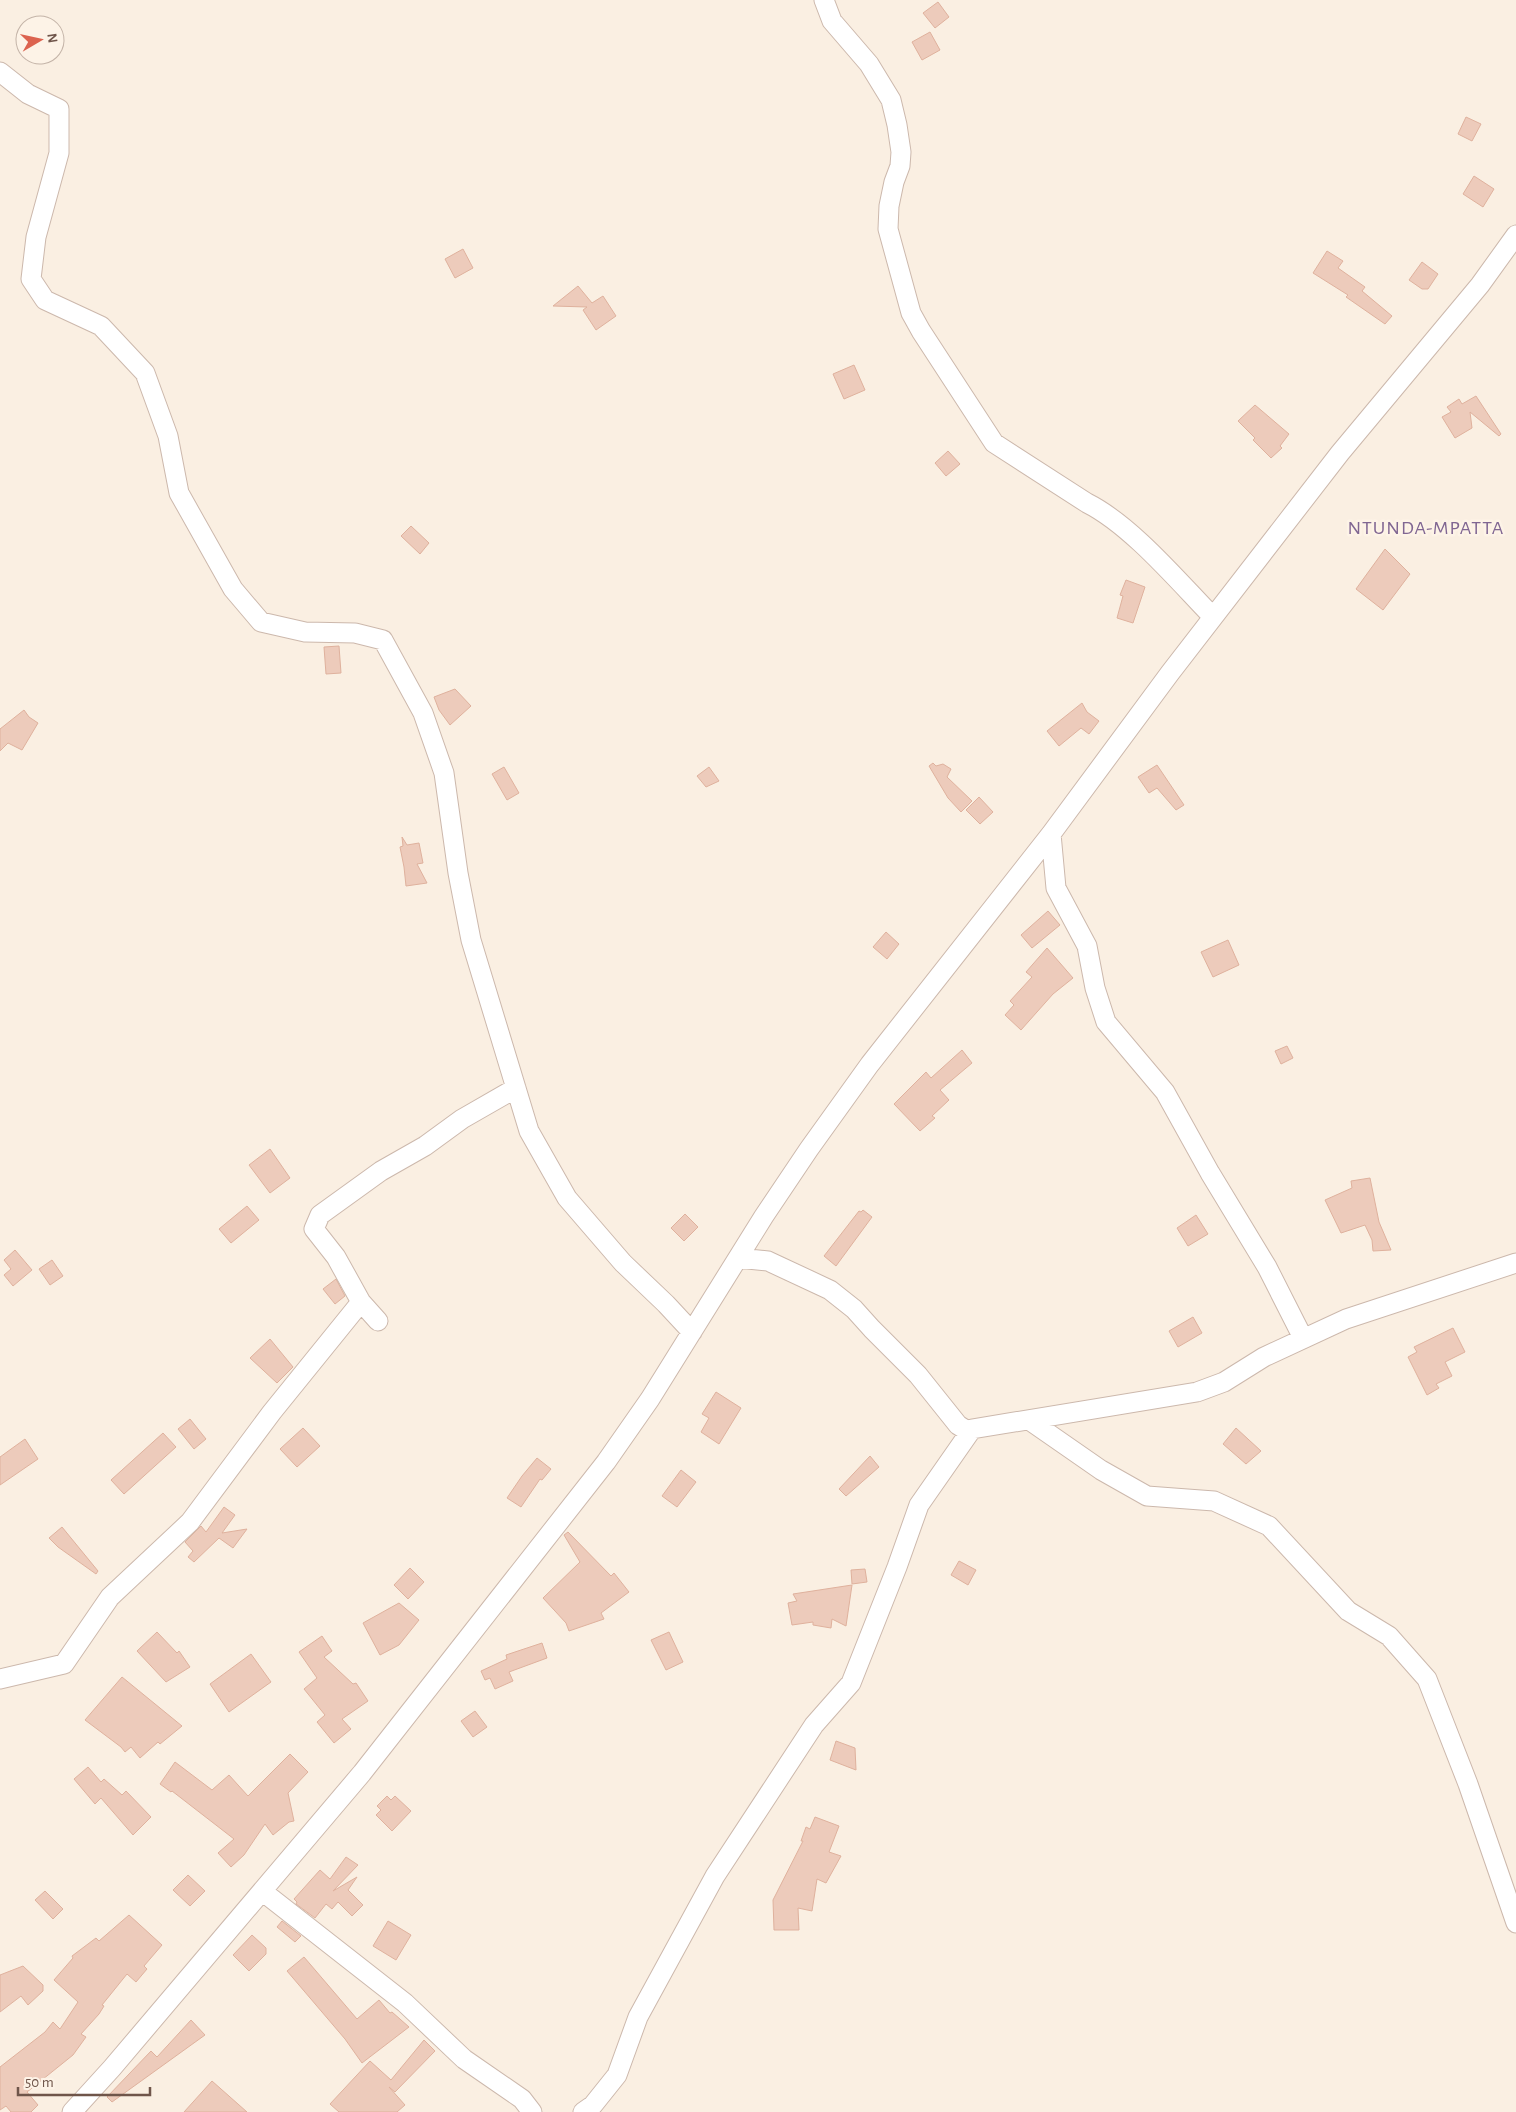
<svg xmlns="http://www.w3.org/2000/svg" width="1516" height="2112" viewBox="0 0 1516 2112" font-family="'Alegreya Sans',sans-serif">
  <rect width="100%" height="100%" fill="#faefe2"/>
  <!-- building -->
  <path fill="#edcbbb" stroke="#dfb19d" d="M 938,2 L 949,17 L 935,28 L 923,13 Z
    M 930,32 L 940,50 L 922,60 L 912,42 Z
    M 1466,117 L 1481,124 L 1472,141 L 1458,134 Z
    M 1474,176 L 1494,189 L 1483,207 L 1463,194 Z
    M 463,249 L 473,268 L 455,278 L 445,259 Z
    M 1327,251 L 1343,261 L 1338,268 L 1365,287 L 1362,291 L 1392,316 L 1385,324 L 1346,297 L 1348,295 L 1313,273 Z
    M 1422,262 L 1438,274 L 1428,289 L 1422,289 L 1409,280 Z
    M 578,286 L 592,303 L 603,296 L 616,316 L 596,330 L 583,310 L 587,307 L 553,306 Z
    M 854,365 L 865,390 L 844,399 L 833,374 Z
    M 1476,396 L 1501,434 L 1499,436 L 1470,412 L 1472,428 L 1455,438 L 1442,417 L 1451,412 L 1447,407 L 1459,399 L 1462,404 Z
    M 1255,405 L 1289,434 L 1280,446 L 1282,448 L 1271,458 L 1253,440 L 1255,438 L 1238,421 Z
    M 948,451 L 960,464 L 946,476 L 935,463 Z
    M 411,526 L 429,543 L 420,554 L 401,536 Z
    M 1385,549 L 1410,574 L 1383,610 L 1356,589 Z
    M 1126,580 L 1145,587 L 1133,623 L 1117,618 L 1123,596 L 1120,595 Z
    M 339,646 L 341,673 L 326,674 L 324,647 Z
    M 455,689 L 471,706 L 450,725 L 439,710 L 434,697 Z
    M 1082,703 L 1087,712 L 1099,721 L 1089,734 L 1081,728 L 1059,746 L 1047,731 Z
    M 24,710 L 29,717 L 38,723 L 22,750 L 8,743 L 0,751 L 0,729 Z
    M 933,763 L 936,766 L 943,764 L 951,769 L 947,777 L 972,801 L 961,812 L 948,798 L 929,766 Z
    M 1157,765 L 1184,805 L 1176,810 L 1157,788 L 1149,793 L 1138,777 Z
    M 504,767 L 519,793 L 507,800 L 492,774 Z
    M 709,767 L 719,781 L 706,787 L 697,776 Z
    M 979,797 L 993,812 L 980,824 L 966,810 Z
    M 402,837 L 407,845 L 419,843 L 423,863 L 417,864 L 427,883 L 406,886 L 404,867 L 400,847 L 403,846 Z
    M 1048,911 L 1060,925 L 1032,948 L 1021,935 Z
    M 886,932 L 899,944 L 887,959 L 873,947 Z
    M 1228,940 L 1239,965 L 1213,977 L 1201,952 Z
    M 1047,948 L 1073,978 L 1053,994 L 1021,1030 L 1005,1015 L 1014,1005 L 1010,1001 L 1032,977 L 1026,972 Z
    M 1287,1046 L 1293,1058 L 1281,1064 L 1275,1051 Z
    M 962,1050 L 972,1063 L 940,1090 L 949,1100 L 932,1116 L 935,1118 L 920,1131 L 894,1104 L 926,1072 L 931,1078 Z
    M 270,1149 L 290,1178 L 270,1193 L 249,1165 Z
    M 1370,1178 L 1379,1222 L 1391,1250 L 1373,1251 L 1372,1240 L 1365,1225 L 1341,1233 L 1325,1200 L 1352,1188 L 1351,1181 Z
    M 247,1206 L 259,1220 L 231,1243 L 219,1229 Z
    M 863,1210 L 872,1217 L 836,1266 L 824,1256 L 859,1211 L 861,1212 Z
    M 685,1214 L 698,1227 L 684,1241 L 671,1228 Z
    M 1196,1215 L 1208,1234 L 1188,1246 L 1177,1228 Z
    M 15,1250 L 32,1270 L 13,1286 L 4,1275 L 11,1269 L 4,1260 Z
    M 52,1260 L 63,1276 L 50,1285 L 39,1269 Z
    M 336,1279 L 345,1296 L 335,1304 L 323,1289 Z
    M 1193,1317 L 1202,1333 L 1178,1347 L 1169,1331 Z
    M 1453,1328 L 1465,1352 L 1445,1362 L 1452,1376 L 1436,1384 L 1439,1388 L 1427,1395 L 1408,1357 L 1417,1352 L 1414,1347 Z
    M 270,1339 L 293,1367 L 277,1383 L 250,1358 Z
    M 716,1392 L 741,1408 L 719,1444 L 701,1432 L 709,1418 L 702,1414 Z
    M 190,1419 L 206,1439 L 194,1449 L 178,1429 Z
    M 303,1428 L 320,1446 L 297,1467 L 280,1449 Z
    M 1236,1428 L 1261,1451 L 1246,1464 L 1223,1444 Z
    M 163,1433 L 176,1447 L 124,1494 L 111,1480 Z
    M 25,1439 L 38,1459 L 0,1485 L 0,1457 Z
    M 870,1456 L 879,1467 L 846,1496 L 839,1489 Z
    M 537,1458 L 551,1469 L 542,1480 L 540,1479 L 521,1507 L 507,1498 L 522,1476 Z
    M 681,1470 L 696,1482 L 677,1507 L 662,1496 Z
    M 224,1507 L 235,1515 L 222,1533 L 247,1529 L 233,1548 L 219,1538 L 194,1562 L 188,1557 L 193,1551 L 185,1542 L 201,1526 L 206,1532 Z
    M 62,1527 L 98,1571 L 96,1574 L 58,1547 L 49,1538 Z
    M 568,1532 L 611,1576 L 614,1573 L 629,1592 L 601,1613 L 604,1619 L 569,1631 L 566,1623 L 543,1598 L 580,1562 L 564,1535 Z
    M 959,1561 L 976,1570 L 968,1585 L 951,1575 Z
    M 410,1568 L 424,1582 L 408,1599 L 394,1585 Z
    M 865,1569 L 867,1582 L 852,1584 L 851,1570 Z
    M 852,1585 L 846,1626 L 832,1619 L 831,1628 L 813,1625 L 813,1622 L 792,1625 L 788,1603 L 797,1601 L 793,1594 Z
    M 399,1603 L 419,1620 L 399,1645 L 380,1655 L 363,1623 Z
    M 157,1632 L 177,1653 L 179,1651 L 190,1667 L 166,1682 L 137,1651 Z
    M 669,1632 L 683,1662 L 666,1670 L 651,1640 Z
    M 322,1636 L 332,1651 L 324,1657 L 353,1684 L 356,1683 L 368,1701 L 342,1719 L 351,1729 L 334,1743 L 317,1722 L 325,1715 L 304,1689 L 317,1678 L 299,1652 Z
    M 542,1643 L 547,1658 L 509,1672 L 513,1681 L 495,1689 L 490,1678 L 485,1680 L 481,1671 L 507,1659 L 506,1655 Z
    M 251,1654 L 271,1682 L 229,1712 L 210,1684 Z
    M 122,1677 L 182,1726 L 160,1744 L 158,1742 L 140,1758 L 131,1747 L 125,1752 L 121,1747 L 85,1720 Z
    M 475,1711 L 487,1727 L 473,1737 L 461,1721 Z
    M 836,1741 L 855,1748 L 856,1770 L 830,1760 Z
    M 290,1754 L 308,1772 L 288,1793 L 294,1821 L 289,1822 L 273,1835 L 265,1824 L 244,1855 L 231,1867 L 218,1853 L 234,1839 L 172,1791 L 171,1792 L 160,1784 L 175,1762 L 212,1790 L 229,1775 L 248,1796 Z
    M 88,1767 L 101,1782 L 104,1779 L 122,1795 L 126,1791 L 151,1817 L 133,1835 L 101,1798 L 95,1804 L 74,1779 Z
    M 387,1796 L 391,1800 L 395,1796 L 411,1811 L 392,1831 L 376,1815 L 381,1810 L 377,1806 Z
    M 815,1817 L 839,1826 L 829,1852 L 841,1856 L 826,1883 L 817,1879 L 812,1911 L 798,1908 L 799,1930 L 774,1930 L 773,1900 L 803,1841 L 801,1841 L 806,1827 L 810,1829 Z
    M 346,1857 L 358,1865 L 333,1891 L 357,1877 L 348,1890 L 363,1905 L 352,1916 L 338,1902 L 332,1909 L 326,1904 L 315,1918 L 296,1904 L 297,1902 L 294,1899 L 320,1870 L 330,1879 Z
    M 188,1875 L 205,1891 L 190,1906 L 173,1890 Z
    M 45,1891 L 63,1909 L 53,1919 L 35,1900 Z
    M 129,1915 L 162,1945 L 144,1966 L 147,1969 L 136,1982 L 127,1974 L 102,2005 L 104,2006 L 99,2014 L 81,2034 L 86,2037 L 73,2055 L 27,2092 L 38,2105 L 31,2112 L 11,2112 L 6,2106 L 0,2110 L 0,2067 L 45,2032 L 53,2022 L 60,2029 L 78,2002 L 54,1980 L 73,1958 L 72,1956 L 96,1938 L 99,1941 Z
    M 282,1921 L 301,1936 L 295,1942 L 277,1927 Z
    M 388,1921 L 411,1935 L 396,1960 L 373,1946 Z
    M 252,1935 L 266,1948 L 266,1954 L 249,1971 L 233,1955 Z
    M 304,1957 L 357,2019 L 379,2000 L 390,2013 L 392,2012 L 409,2027 L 362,2063 L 345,2039 L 287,1971 Z
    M 23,1966 L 43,1985 L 43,1991 L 28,2005 L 21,1996 L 0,2012 L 0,1975 Z
    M 191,2020 L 205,2035 L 112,2102 L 107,2097 L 151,2051 L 157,2057 Z
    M 424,2040 L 435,2051 L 395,2092 L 389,2087 L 405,2105 L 397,2112 L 339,2112 L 330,2104 L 370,2061 L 391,2080 Z
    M 212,2081 L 247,2112 L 184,2112 Z"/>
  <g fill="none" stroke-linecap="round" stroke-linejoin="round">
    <!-- minor casing -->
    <g stroke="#ccb8ac" stroke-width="21">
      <path id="minor" d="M 824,0 L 832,21 L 869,64 L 891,100 L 897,125 L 901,152 L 900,166 L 894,182 L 889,206 L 888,229 L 911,313 L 921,331 L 994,443 L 1087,503 C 1131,525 1178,581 1213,617
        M 0,72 L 28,94 L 59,109 L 59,153 L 36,237 L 31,279 L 45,300 L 101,326 L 145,373 L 168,436 L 179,493 L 233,589 L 261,622 L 305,632 L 355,633 L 383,640 L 423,713 L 444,773 L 458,873 L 471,940 L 529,1131 L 567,1198 L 623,1263 L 666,1304 L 692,1332
        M 1051,834 L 1056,888 L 1087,946 L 1095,988 L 1106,1022 L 1165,1092 L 1210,1173 L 1267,1267 L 1303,1338
        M 738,1258 L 768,1261 L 830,1290 L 854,1309 L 872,1329 L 918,1375 L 958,1425 L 966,1430 L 1197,1392 L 1224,1382 L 1264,1357 L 1346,1319 L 1516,1263
        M 378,1321 L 361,1302 L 336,1257 L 314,1229 L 320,1215 L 381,1171 L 425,1146 L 462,1119 L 516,1088
        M 1029,1420 L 1101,1470 L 1147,1496 L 1214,1501 L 1269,1526 L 1348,1611 L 1389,1636 L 1427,1679 L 1468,1784 L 1516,1923
        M 0,1679 L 64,1664 L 110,1597 L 190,1522 L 272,1412 L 361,1302
        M 262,1891 L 405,2003 L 464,2059 L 522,2099 L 532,2112
        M 72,2112 L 112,2068 L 362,1773 L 606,1462 L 650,1399 L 764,1216 L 809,1149 L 870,1064 L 1051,834 L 1170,673 L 1340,453 L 1480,285 L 1516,235
        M 583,2112 L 593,2105 L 617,2075 L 638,2017 L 715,1876 L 814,1725 L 851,1683 L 897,1567 L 919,1505 L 972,1429"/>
    </g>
    <!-- minor -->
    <use href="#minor" stroke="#fff" stroke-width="19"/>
  </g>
  <g text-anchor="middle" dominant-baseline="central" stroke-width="5" stroke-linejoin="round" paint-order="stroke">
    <!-- quarter labels -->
    <g font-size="20" letter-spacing="1" fill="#806692" stroke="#fdf3e7">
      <text x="1426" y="528">NTUNDA-MPATTA</text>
    </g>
  </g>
  <!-- north arrow -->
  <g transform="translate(40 40) rotate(81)"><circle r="24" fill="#fdf3e7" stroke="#c4b4a8"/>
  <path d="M0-4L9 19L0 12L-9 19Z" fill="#dc634f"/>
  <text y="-8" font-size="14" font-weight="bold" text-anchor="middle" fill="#6f554a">N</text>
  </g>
  <!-- scale -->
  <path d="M18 2087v8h132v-8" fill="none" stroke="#6f554a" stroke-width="2.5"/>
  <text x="25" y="2087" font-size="15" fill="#6f554a" stroke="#fdf3e7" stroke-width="4" paint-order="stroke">50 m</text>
</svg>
